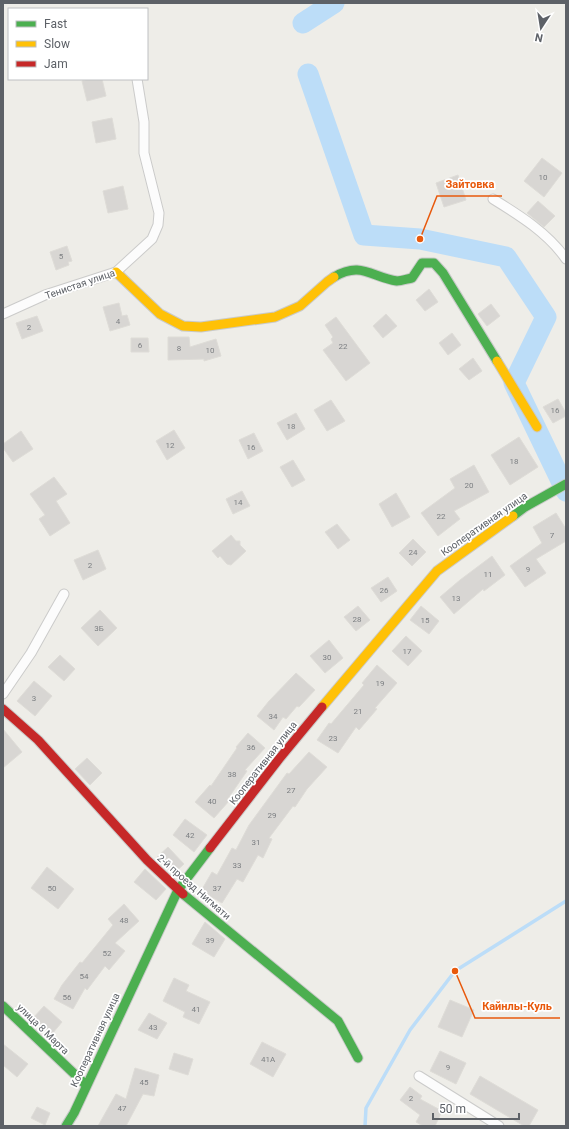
<svg xmlns="http://www.w3.org/2000/svg" width="569" height="1129" viewBox="0 0 569 1129" font-family="Roboto,sans-serif">
  <rect width="100%" height="100%" fill="#eeede8"/>
  <g fill="none" stroke-linecap="round" stroke-linejoin="round">
    <!-- stream -->
    <path stroke="#bcddf8" stroke-width="3.5" d="M 365,1126 L 366,1108 L 410,1030 L 455,971 L 566,901"/>
    <!-- river -->
    <path stroke="#bcddf8" stroke-width="21" d="M 303,23 L 334,3
      M 308,74 L 364,235 L 420,239 L 506,257 L 546,317 L 514,383 L 566,491"/>
  </g>
  <!-- building -->
  <path fill="#d8d6d3" stroke="#dedcd7" d="M 89,79 L 102,79 L 106,96 L 87,101 L 82,81 Z
    M 112,118 L 116,139 L 96,143 L 92,122 Z
    M 542,158 L 562,173 L 544,197 L 524,181 Z
    M 458,175 L 466,200 L 444,207 L 436,183 Z
    M 123,186 L 128,209 L 108,213 L 103,191 Z
    M 538,201 L 555,216 L 544,227 L 527,213 Z
    M 67,246 L 72,261 L 68,262 L 69,265 L 56,270 L 50,252 Z
    M 429,289 L 438,302 L 425,311 L 416,300 Z
    M 119,303 L 122,316 L 127,315 L 130,325 L 110,331 L 103,307 Z
    M 491,304 L 500,316 L 487,326 L 478,314 Z
    M 386,314 L 397,326 L 383,338 L 373,326 Z
    M 37,316 L 43,331 L 22,339 L 16,323 Z
    M 336,317 L 370,363 L 346,381 L 323,350 L 333,343 L 331,339 L 333,337 L 325,325 Z
    M 452,333 L 461,345 L 448,355 L 439,343 Z
    M 168,337 L 189,337 L 190,347 L 216,339 L 221,356 L 204,361 L 204,359 L 168,360 Z
    M 131,338 L 148,338 L 149,352 L 131,352 Z
    M 473,358 L 482,371 L 469,380 L 459,369 Z
    M 558,399 L 566,413 L 566,416 L 553,423 L 543,407 Z
    M 331,400 L 345,421 L 327,431 L 314,410 Z
    M 296,413 L 305,429 L 287,440 L 277,423 Z
    M 174,430 L 185,448 L 167,460 L 156,441 Z
    M 21,431 L 33,449 L 13,462 L 3,448 L 3,444 Z
    M 254,433 L 263,451 L 248,459 L 239,440 Z
    M 519,437 L 538,467 L 510,485 L 491,455 Z
    M 293,460 L 305,480 L 292,487 L 280,467 Z
    M 474,465 L 489,492 L 454,511 L 460,519 L 438,536 L 421,513 L 455,488 L 450,479 Z
    M 54,477 L 67,494 L 56,501 L 70,523 L 50,536 L 39,519 L 45,515 L 30,494 Z
    M 242,491 L 250,506 L 233,514 L 226,499 Z
    M 396,493 L 410,517 L 392,527 L 379,504 Z
    M 556,513 L 566,529 L 566,541 L 536,559 L 546,573 L 525,587 L 510,566 L 542,543 L 533,527 Z
    M 337,524 L 350,540 L 338,549 L 325,532 Z
    M 231,535 L 236,541 L 240,541 L 240,545 L 246,551 L 231,565 L 227,564 L 220,556 L 218,558 L 212,551 Z
    M 413,539 L 426,552 L 412,566 L 399,553 Z
    M 98,550 L 106,569 L 83,580 L 74,560 Z
    M 492,556 L 505,575 L 484,591 L 483,589 L 454,614 L 440,597 L 460,580 Z
    M 388,577 L 397,591 L 381,602 L 371,588 Z
    M 358,606 L 370,620 L 356,631 L 344,617 Z
    M 421,606 L 439,621 L 429,634 L 410,620 Z
    M 100,610 L 117,628 L 98,646 L 81,628 Z
    M 406,636 L 422,651 L 408,666 L 392,651 Z
    M 329,640 L 343,658 L 325,673 L 310,656 Z
    M 60,655 L 75,669 L 64,681 L 48,667 Z
    M 377,665 L 397,683 L 375,708 L 377,709 L 359,730 L 356,727 L 338,753 L 317,740 L 329,723 L 331,724 L 364,685 L 362,683 Z
    M 296,673 L 315,690 L 299,707 L 297,706 L 286,719 L 283,717 L 274,730 L 257,716 L 269,701 Z
    M 34,681 L 52,696 L 35,716 L 17,701 Z
    M 3,729 L 22,752 L 3,768 Z
    M 248,733 L 265,748 L 245,770 L 247,771 L 227,800 L 229,801 L 214,818 L 195,802 L 210,785 L 211,786 L 237,748 L 236,747 Z
    M 309,752 L 327,767 L 307,789 L 295,807 L 293,806 L 269,838 L 272,839 L 263,858 L 258,855 L 243,882 L 237,879 L 222,903 L 201,891 L 212,872 L 217,875 L 232,848 L 236,850 L 249,825 L 287,773 L 289,774 Z
    M 87,758 L 102,773 L 90,785 L 75,769 Z
    M 185,819 L 207,835 L 194,852 L 173,835 Z
    M 168,847 L 184,864 L 173,874 L 156,858 Z
    M 47,867 L 74,889 L 58,909 L 31,888 Z
    M 145,869 L 166,889 L 156,900 L 134,882 Z
    M 124,904 L 139,921 L 115,943 L 125,951 L 109,970 L 105,966 L 87,990 L 85,988 L 73,1009 L 54,999 L 62,985 L 80,962 L 82,963 L 113,925 L 108,919 Z
    M 205,922 L 225,939 L 214,957 L 192,944 Z
    M 174,978 L 189,985 L 186,991 L 210,1002 L 199,1024 L 183,1017 L 185,1012 L 163,1001 Z
    M 450,1000 L 474,1010 L 462,1037 L 438,1027 Z
    M 44,1006 L 62,1022 L 52,1034 L 33,1018 Z
    M 149,1013 L 167,1023 L 157,1039 L 138,1030 Z
    M 262,1042 L 286,1054 L 273,1077 L 250,1064 Z
    M 3,1044 L 28,1064 L 17,1077 L 3,1065 Z
    M 440,1051 L 466,1063 L 456,1084 L 430,1071 Z
    M 174,1053 L 193,1059 L 188,1075 L 169,1069 Z
    M 135,1068 L 159,1075 L 154,1096 L 143,1094 L 126,1126 L 98,1126 L 116,1094 L 126,1099 Z
    M 480,1076 L 538,1110 L 529,1126 L 524,1126 L 470,1094 Z
    M 410,1087 L 422,1096 L 420,1099 L 442,1111 L 435,1126 L 423,1126 L 416,1122 L 420,1115 L 400,1100 Z
    M 37,1107 L 50,1113 L 45,1125 L 31,1118 Z"/>
  <g fill="none" stroke-linecap="round" stroke-linejoin="round">
    <!-- street casing -->
    <g stroke="#cbcbca" stroke-width="11">
      <path id="street" d="M 493,199 C 519,215 548,233 566,259
        M 3,314 L 45,295 L 116,272 L 152,239 L 158,225 L 159,213 L 144,153 L 144,122 L 137,79
        M 3,694 L 31,653 L 64,594
        M 419,1076 L 499,1126"/>
    </g>
    <!-- fast casing -->
    <g stroke="#c9cac9" stroke-width="11">
      <path id="fast" d="M 334,277 C 361,261 371,277 397,281 C 401,281 407,279 412,278 L 422,263 L 434,263 L 443,273 L 497,361
        M 513,516 L 525,507 L 566,484
        M 183,894 L 338,1021 L 358,1058
        M 3,1006 L 86,1085
        M 66,1126 L 74,1113 L 178,890 L 210,848"/>
    </g>
    <!-- slow casing -->
    <g stroke="#c9cac9" stroke-width="11">
      <path id="slow" d="M 116,272 L 160,314 L 183,326 L 201,327 L 275,317 L 300,306 L 327,282 L 334,277
        M 497,361 L 537,427
        M 322,707 L 437,571 L 513,516"/>
    </g>
    <!-- jam casing -->
    <g stroke="#c9cac9" stroke-width="11">
      <path id="jam" d="M 3,709 L 38,740 L 147,860 L 183,894
        M 210,848 L 279,759 L 322,707"/>
    </g>
    <!-- street -->
    <use href="#street" stroke="#fcfcfc" stroke-width="9"/>
    <!-- fast -->
    <use href="#fast" stroke="#4caf50" stroke-width="9"/>
    <!-- slow -->
    <use href="#slow" stroke="#ffc107" stroke-width="9"/>
    <!-- jam -->
    <use href="#jam" stroke="#c62828" stroke-width="9"/>
  </g>
  <g text-anchor="middle" dominant-baseline="central" stroke-width="3.5" stroke-linejoin="round" paint-order="stroke">
    <!-- number labels -->
    <g font-size="8" fill="#7c7f82">
      <text x="543" y="177">10</text>
      <text x="61" y="256">5</text>
      <text x="118" y="321">4</text>
      <text x="29" y="327">2</text>
      <text x="140" y="345">6</text>
      <text x="343" y="346">22</text>
      <text x="179" y="348">8</text>
      <text x="210" y="350">10</text>
      <text x="555" y="410">16</text>
      <text x="291" y="426">18</text>
      <text x="170" y="445">12</text>
      <text x="251" y="447">16</text>
      <text x="514" y="461">18</text>
      <text x="469" y="485">20</text>
      <text x="238" y="502">14</text>
      <text x="441" y="516">22</text>
      <text x="552" y="535">7</text>
      <text x="413" y="552">24</text>
      <text x="90" y="565">2</text>
      <text x="528" y="569">9</text>
      <text x="488" y="574">11</text>
      <text x="384" y="590">26</text>
      <text x="456" y="598">13</text>
      <text x="357" y="619">28</text>
      <text x="425" y="620">15</text>
      <text x="99" y="628">3Б</text>
      <text x="407" y="651">17</text>
      <text x="327" y="657">30</text>
      <text x="380" y="683">19</text>
      <text x="34" y="698">3</text>
      <text x="358" y="711">21</text>
      <text x="273" y="716">34</text>
      <text x="333" y="738">23</text>
      <text x="251" y="747">36</text>
      <text x="232" y="774">38</text>
      <text x="291" y="790">27</text>
      <text x="212" y="801">40</text>
      <text x="272" y="815">29</text>
      <text x="190" y="835">42</text>
      <text x="256" y="842">31</text>
      <text x="237" y="865">33</text>
      <text x="52" y="888">50</text>
      <text x="217" y="888">37</text>
      <text x="124" y="920">48</text>
      <text x="210" y="940">39</text>
      <text x="107" y="953">52</text>
      <text x="84" y="976">54</text>
      <text x="67" y="997">56</text>
      <text x="196" y="1009">41</text>
      <text x="153" y="1027">43</text>
      <text x="268" y="1059">41А</text>
      <text x="448" y="1067">9</text>
      <text x="144" y="1082">45</text>
      <text x="411" y="1098">2</text>
      <text x="122" y="1108">47</text>
    </g>
    <!-- street labels -->
    <g font-size="10" fill="#5d6167" stroke="#fff">
      <text transform="translate(80 284) rotate(-19)">Тенистая улица</text>
      <text transform="translate(484 524) rotate(-35)">Кооперативная улица</text>
      <text transform="translate(263 763) rotate(-52)">Кооперативная улица</text>
      <text transform="translate(194 887) rotate(41)">2-й проезд Нигмати</text>
      <text transform="translate(43 1029) rotate(44)">улица 8 Марта</text>
      <text transform="translate(95 1040) rotate(-65)">Кооперативная улица</text>
    </g>
  </g>
  <!-- callouts -->
  <path fill="none" stroke="#e8590c" stroke-width="1.5" d="M420 239L437 196H502M455 971L475 1018H560"/>
  <g fill="#e8590c" stroke="#fff" stroke-width="1.5">
    <circle cx="420" cy="239" r="4"/>
    <circle cx="455" cy="971" r="4"/>
  </g>
  <g font-size="11" text-anchor="middle" font-weight="bold" fill="#e8590c" stroke="#fff" stroke-width="3.5" stroke-linejoin="round" paint-order="stroke">
    <text x="470" y="188">Зайтовка</text>
    <text x="517" y="1010">Кайнлы-Куль</text>
  </g>
  <!-- border -->
  <rect width="569" height="1129" fill="none" stroke="#5d6167" stroke-width="8"/>
  <!-- legend -->
  <rect x="8" y="8" width="140" height="72" fill="#ffffff" stroke="#bec0c2"/>
  <rect x="16" y="21" width="20" height="6" fill="#4caf50" stroke="#bec0c2"/>
  <text x="44" y="28" font-size="12" fill="#5d6167">Fast</text>
  <rect x="16" y="41" width="20" height="6" fill="#ffc107" stroke="#bec0c2"/>
  <text x="44" y="48" font-size="12" fill="#5d6167">Slow</text>
  <rect x="16" y="61" width="20" height="6" fill="#c62828" stroke="#bec0c2"/>
  <text x="44" y="68" font-size="12" fill="#5d6167">Jam</text>
  <!-- north arrow -->
  <g transform="translate(541 28) rotate(192)" stroke="#ffffff" stroke-width="3" paint-order="stroke">
  <path d="M0-3L7 15L0 10L-7 15Z" fill="#5d6167"/>
  <text y="-6" font-size="11" font-weight="bold" text-anchor="middle" fill="#5d6167">N</text>
  </g>
  <!-- scale -->
  <path d="M433 1113v6h86v-6" fill="none" stroke="#5d6167" stroke-width="2"/>
  <text x="439" y="1113" font-size="12" fill="#5d6167" stroke="#ffffff" stroke-width="3" paint-order="stroke">50 m</text>
</svg>
